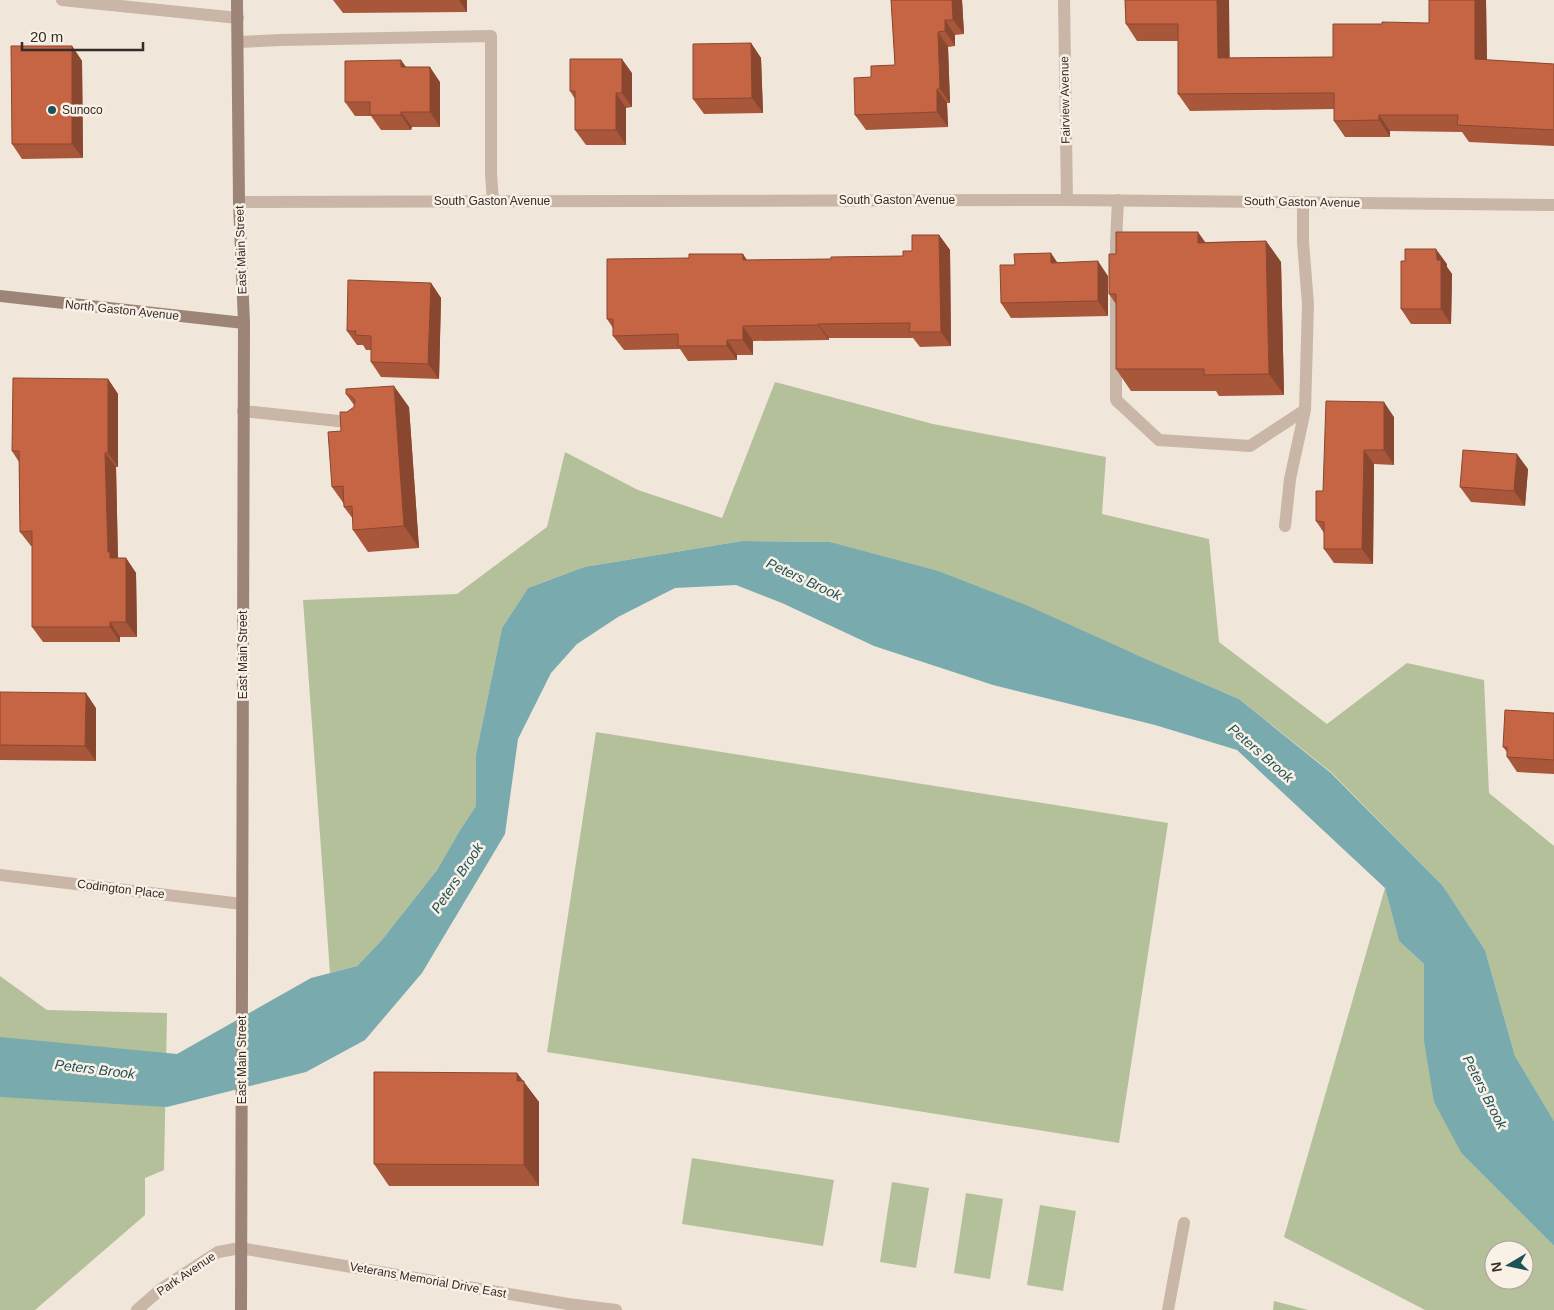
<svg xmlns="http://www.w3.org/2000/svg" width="1554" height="1310" font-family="Arial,sans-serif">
<rect width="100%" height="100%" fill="#f1e6da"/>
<path fill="#b3c09a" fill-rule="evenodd" d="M 775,382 L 933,424 L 1106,457 L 1102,514 L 1209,539 L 1219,642 L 1327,724 L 1407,663 L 1484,680 L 1489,793 L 1554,846 L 1554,1121 L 1515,1056 L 1485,950 L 1443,886 L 1331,772 L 1239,699 L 1137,655 L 830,542 L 742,541 L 584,567 L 528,588 L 502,628 L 476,754 L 476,806 L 460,830 L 437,870 L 381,941 L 357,966 L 330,973 L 303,600 L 457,594 L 547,527 L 565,452 L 638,490 L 722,518 Z
M 596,732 L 1168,823 L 1119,1143 L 547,1052 Z
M 1385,888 L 1399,941 L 1424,964 L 1424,1041 L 1462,1154 L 1554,1246 L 1554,1310 L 1425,1310 L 1284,1237 ZM 1494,1250 L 1524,1250 L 1524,1280 L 1494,1280 Z
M 0,976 L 47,1010 L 167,1013 L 164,1170 L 145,1178 L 145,1215 L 35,1310 L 0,1310 Z
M 692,1158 L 834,1180 L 823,1246 L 682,1224 Z
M 892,1182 L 929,1188 L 916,1268 L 880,1262 Z
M 966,1193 L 1003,1199 L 990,1279 L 954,1273 Z
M 1040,1205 L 1076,1211 L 1063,1291 L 1027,1285 Z
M 1274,1301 L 1308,1310 L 1273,1310 Z"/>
<path fill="#79abae" d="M 742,541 L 830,542 L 938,571 L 1026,605 L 1137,655 L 1239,699 L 1331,773 L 1443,886 L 1485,950 L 1515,1056 L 1554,1121 L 1554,1246 L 1462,1154 L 1434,1102 L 1424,1041 L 1424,964 L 1399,941 L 1385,888 L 1237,750 L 1155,725 L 993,685 L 874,646 L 782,603 L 736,585 L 675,588 L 618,617 L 577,644 L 551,673 L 518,739 L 505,834 L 422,973 L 365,1040 L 306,1072 L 167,1107 L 0,1097 L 0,1037 L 177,1054 L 311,978 L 357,966 L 381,941 L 437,870 L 460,830 L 476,806 L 476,754 L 502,628 L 528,588 L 584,567 Z"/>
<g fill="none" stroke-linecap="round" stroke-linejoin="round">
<path stroke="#c9b6a6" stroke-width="12" d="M 62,0 L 238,18
M 238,42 L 281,40 L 491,36 L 491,174 L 493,201
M 1118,200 L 1116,243 L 1116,400 L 1159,440 L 1250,446 L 1305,410 L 1308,304 L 1303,242 L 1303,202
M 243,411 L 357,423
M 1285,526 L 1290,479 L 1305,410
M 1168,1310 L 1184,1223"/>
<path stroke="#c9b6a6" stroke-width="12" d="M 1064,0 L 1067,200
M 239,202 L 1067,200 L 1554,205
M 0,875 L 242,904
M 137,1310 L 161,1289 L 218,1252 L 240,1248 L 568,1304 L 616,1310"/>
<path stroke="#9c8577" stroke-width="12" d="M 237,0 L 239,202 L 244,323 L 241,1310
M 0,296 L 244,323"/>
</g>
<path fill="#a9573a" d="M 333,0 L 467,0 L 467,12 L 343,13 Z
M 891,0 L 962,0 L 964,34 L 955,35 L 955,46 L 948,47 L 950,103 L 947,103 L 948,127 L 866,130 L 855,115 L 871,77 L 895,65 Z
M 1125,0 L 1229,0 L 1229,58 L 1333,57 L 1382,24 L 1429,23 L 1486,0 L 1487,60 L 1554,64 L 1554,146 L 1469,142 L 1462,132 L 1390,131 L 1390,137 L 1345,137 L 1334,121 L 1334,109 L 1190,111 L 1178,94 L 1178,41 L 1137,41 L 1126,24 Z
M 751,43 L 761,58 L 763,113 L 704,114 L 693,99 Z
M 72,46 L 82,61 L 83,158 L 22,159 L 12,144 Z
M 406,67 L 440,82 L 440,127 L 412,127 L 411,130 L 381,130 L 371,116 L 355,116 L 345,102 Z
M 632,73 L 632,107 L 626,108 L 626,145 L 586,145 L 575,130 L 575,99 L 570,91 Z
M 939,235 L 950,250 L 951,346 L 920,347 L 913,338 L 829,338 L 829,340 L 753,341 L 753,355 L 737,355 L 737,360 L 688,361 L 680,349 L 624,350 L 613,336 L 613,328 L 607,319 L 747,260 L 831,259 L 903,256 Z
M 1266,241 L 1281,262 L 1284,395 L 1219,396 L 1216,391 L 1131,391 L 1116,369 L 1116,304 L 1109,294 L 1116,254 L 1205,242 Z
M 1058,262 L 1108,276 L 1108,316 L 1011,318 L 1001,303 Z
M 1447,264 L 1447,267 L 1452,274 L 1451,324 L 1411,324 L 1401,309 Z
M 431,283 L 441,298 L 439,379 L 381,377 L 371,362 L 371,350 L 366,350 L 363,345 L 357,345 L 347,331 Z
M 108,379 L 118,394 L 118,467 L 116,467 L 118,558 L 126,558 L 136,573 L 137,637 L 120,637 L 120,642 L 43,642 L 32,627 L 32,546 L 31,546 L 20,532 L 19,462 L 12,451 Z
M 346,394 L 409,407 L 419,548 L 368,552 L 353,530 L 353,519 L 344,507 L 344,504 L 332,487 L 341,431 L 347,412 L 354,407 L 354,405 Z
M 1394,417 L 1394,465 L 1374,464 L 1373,564 L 1334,563 L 1324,549 L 1324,533 L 1316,521 L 1323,491 Z
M 1528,469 L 1525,506 L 1471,502 L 1460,487 Z
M 0,692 L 96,708 L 96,761 L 0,760 Z
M 1554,713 L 1554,774 L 1517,772 L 1507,757 L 1507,752 L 1503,747 Z
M 517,1073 L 539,1102 L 539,1186 L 389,1186 L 374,1164 Z"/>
<path fill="#8a4730" d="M 459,0 L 467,0 L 467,12 Z
M 952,0 L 962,0 L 964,34 L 953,20 Z
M 1217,0 L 1229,0 L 1230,75 L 1218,58 Z
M 1475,0 L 1486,0 L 1487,76 L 1475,59 Z
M 945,20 L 955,35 L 955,46 L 945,31 Z
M 938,32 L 948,47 L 950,103 L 940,89 Z
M 751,43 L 761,58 L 763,113 L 752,98 Z
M 72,46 L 82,61 L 83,158 L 72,144 Z
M 622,59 L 632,73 L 632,107 L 622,93 Z
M 401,60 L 412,75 L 401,67 Z
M 430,67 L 440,82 L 440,127 L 430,112 Z
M 937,89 L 947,103 L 948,127 L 937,112 Z
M 616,93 L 626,108 L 626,145 L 616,130 Z
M 401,112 L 412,127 L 411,130 L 401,115 Z
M 1379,115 L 1390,131 L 1390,137 L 1379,120 Z
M 1198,232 L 1213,253 L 1198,243 Z
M 939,235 L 950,250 L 951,346 L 941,332 Z
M 1266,241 L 1281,262 L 1284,395 L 1269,374 Z
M 1436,249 L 1447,264 L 1447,267 L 1452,274 L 1451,324 L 1441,309 Z
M 1051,253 L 1061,268 L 1051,263 Z
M 743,254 L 753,269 L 743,260 Z
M 1098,261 L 1108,276 L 1108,316 L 1098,301 Z
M 431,283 L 441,298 L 439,379 L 428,364 Z
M 818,324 L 829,338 L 829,340 L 818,325 Z
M 743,326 L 753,341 L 753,355 L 743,340 Z
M 727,340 L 737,355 L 737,360 L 727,346 Z
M 108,379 L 118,394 L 118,467 L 108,453 Z
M 394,386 L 409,407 L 419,548 L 404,526 Z
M 1384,402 L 1394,417 L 1394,465 L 1384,450 Z
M 1364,450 L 1374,464 L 1373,564 L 1362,549 Z
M 105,453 L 116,467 L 118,564 L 110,558 L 108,552 Z
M 1517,454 L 1528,469 L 1525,506 L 1514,491 Z
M 126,558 L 136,573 L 137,637 L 126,622 Z
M 110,622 L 120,637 L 120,642 L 110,627 Z
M 86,693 L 96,708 L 96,761 L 85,746 Z
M 517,1073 L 539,1102 L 539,1186 L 524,1165 L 517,1081 Z"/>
<path fill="#c56544" stroke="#8a4730" d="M 891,0 L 952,0 L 953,20 L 945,20 L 945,31 L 938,32 L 940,89 L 937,89 L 937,112 L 855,115 L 854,78 L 871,77 L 871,66 L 895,65 Z
M 1125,0 L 1217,0 L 1218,58 L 1333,57 L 1333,24 L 1382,24 L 1382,22 L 1429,23 L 1429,0 L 1475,0 L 1475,59 L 1554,64 L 1554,130 L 1457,125 L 1458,115 L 1379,115 L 1379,120 L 1334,121 L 1334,93 L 1178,94 L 1178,24 L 1126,24 Z
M 751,43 L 752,98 L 693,99 L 693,44 Z
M 11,46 L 72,46 L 72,144 L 12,144 Z
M 570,59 L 622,59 L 622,93 L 616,93 L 616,130 L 575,130 L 575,91 L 570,91 Z
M 401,60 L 401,67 L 430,67 L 430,112 L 401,112 L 401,115 L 370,115 L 370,102 L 345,102 L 345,61 Z
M 1116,232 L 1198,232 L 1198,243 L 1266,241 L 1269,374 L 1204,375 L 1204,369 L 1116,369 L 1116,294 L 1109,294 L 1109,254 L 1116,254 Z
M 912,235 L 939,235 L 941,332 L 909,332 L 910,323 L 818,324 L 818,325 L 743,326 L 743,340 L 727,340 L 727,346 L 678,346 L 678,334 L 613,336 L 613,319 L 607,319 L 607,259 L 689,258 L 689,254 L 743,254 L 743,260 L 831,259 L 831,257 L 903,256 L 903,251 L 912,251 Z
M 1405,249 L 1436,249 L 1437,260 L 1441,260 L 1441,309 L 1401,309 L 1401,261 L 1405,261 Z
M 1051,253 L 1051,263 L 1098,261 L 1098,301 L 1001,303 L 1000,265 L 1015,265 L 1014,254 Z
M 348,280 L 431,283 L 428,364 L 371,362 L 371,336 L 355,335 L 356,331 L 347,331 Z
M 13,378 L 108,379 L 108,453 L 105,453 L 108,552 L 110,552 L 110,558 L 126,558 L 126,622 L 110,622 L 110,627 L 32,627 L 32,531 L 20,532 L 19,451 L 12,451 Z
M 394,386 L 404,526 L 353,530 L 352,506 L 344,507 L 343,486 L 332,487 L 328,432 L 341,431 L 340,412 L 347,412 L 354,407 L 355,400 L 351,396 L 346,394 L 346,389 Z
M 1326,401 L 1384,402 L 1384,450 L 1364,450 L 1362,549 L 1324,549 L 1324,522 L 1316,521 L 1316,491 L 1323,491 Z
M 1463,450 L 1517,454 L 1514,491 L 1460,487 Z
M 0,692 L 86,693 L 85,746 L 0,745 Z
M 1505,710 L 1554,713 L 1554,760 L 1507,757 L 1507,747 L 1503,747 Z
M 374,1072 L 517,1073 L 517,1081 L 524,1081 L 524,1165 L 374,1164 Z"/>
<circle fill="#1d5256" stroke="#f9f0e6" stroke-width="2" cx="52" cy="110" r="5"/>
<g text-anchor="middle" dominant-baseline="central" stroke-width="5" stroke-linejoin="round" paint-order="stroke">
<g font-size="12" fill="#352b27" stroke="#f9f0e6">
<text transform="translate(1065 100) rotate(-91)">Fairview Avenue</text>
<text x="897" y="200">South Gaston Avenue</text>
<text x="492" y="201">South Gaston Avenue</text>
<text transform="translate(1302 202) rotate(1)">South Gaston Avenue</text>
<text transform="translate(241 250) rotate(-92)">East Main Street</text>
<text transform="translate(122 310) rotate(6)">North Gaston Avenue</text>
<text transform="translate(243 655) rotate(-90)">East Main Street</text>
<text transform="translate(121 889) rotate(7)">Codington Place</text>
<text transform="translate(242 1060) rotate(-90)">East Main Street</text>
<text transform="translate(186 1274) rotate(-34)">Park Avenue</text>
<text transform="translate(428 1280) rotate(10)">Veterans Memorial Drive East</text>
</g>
<g font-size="12" fill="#352b27" stroke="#f9f0e6" text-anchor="start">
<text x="62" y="110">Sunoco</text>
</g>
<g font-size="14" font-style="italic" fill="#1d5256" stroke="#f9f0e6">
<text transform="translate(804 579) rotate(25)">Peters Brook</text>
<text transform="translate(1261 753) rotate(41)">Peters Brook</text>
<text transform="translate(457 878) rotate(-56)">Peters Brook</text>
<text transform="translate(95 1069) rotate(7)">Peters Brook</text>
<text transform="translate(1485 1092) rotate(63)">Peters Brook</text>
</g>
</g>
<g transform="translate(1509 1265) rotate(261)"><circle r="24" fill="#f9f0e6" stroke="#aba19a"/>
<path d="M0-4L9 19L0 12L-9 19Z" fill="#1d5256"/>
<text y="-8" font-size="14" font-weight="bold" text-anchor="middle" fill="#352b27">N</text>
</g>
<path d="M22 42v8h121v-8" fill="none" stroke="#352b27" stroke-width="2.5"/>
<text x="30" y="42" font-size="15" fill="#352b27" stroke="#f9f0e6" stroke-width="4" paint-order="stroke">20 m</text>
</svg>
